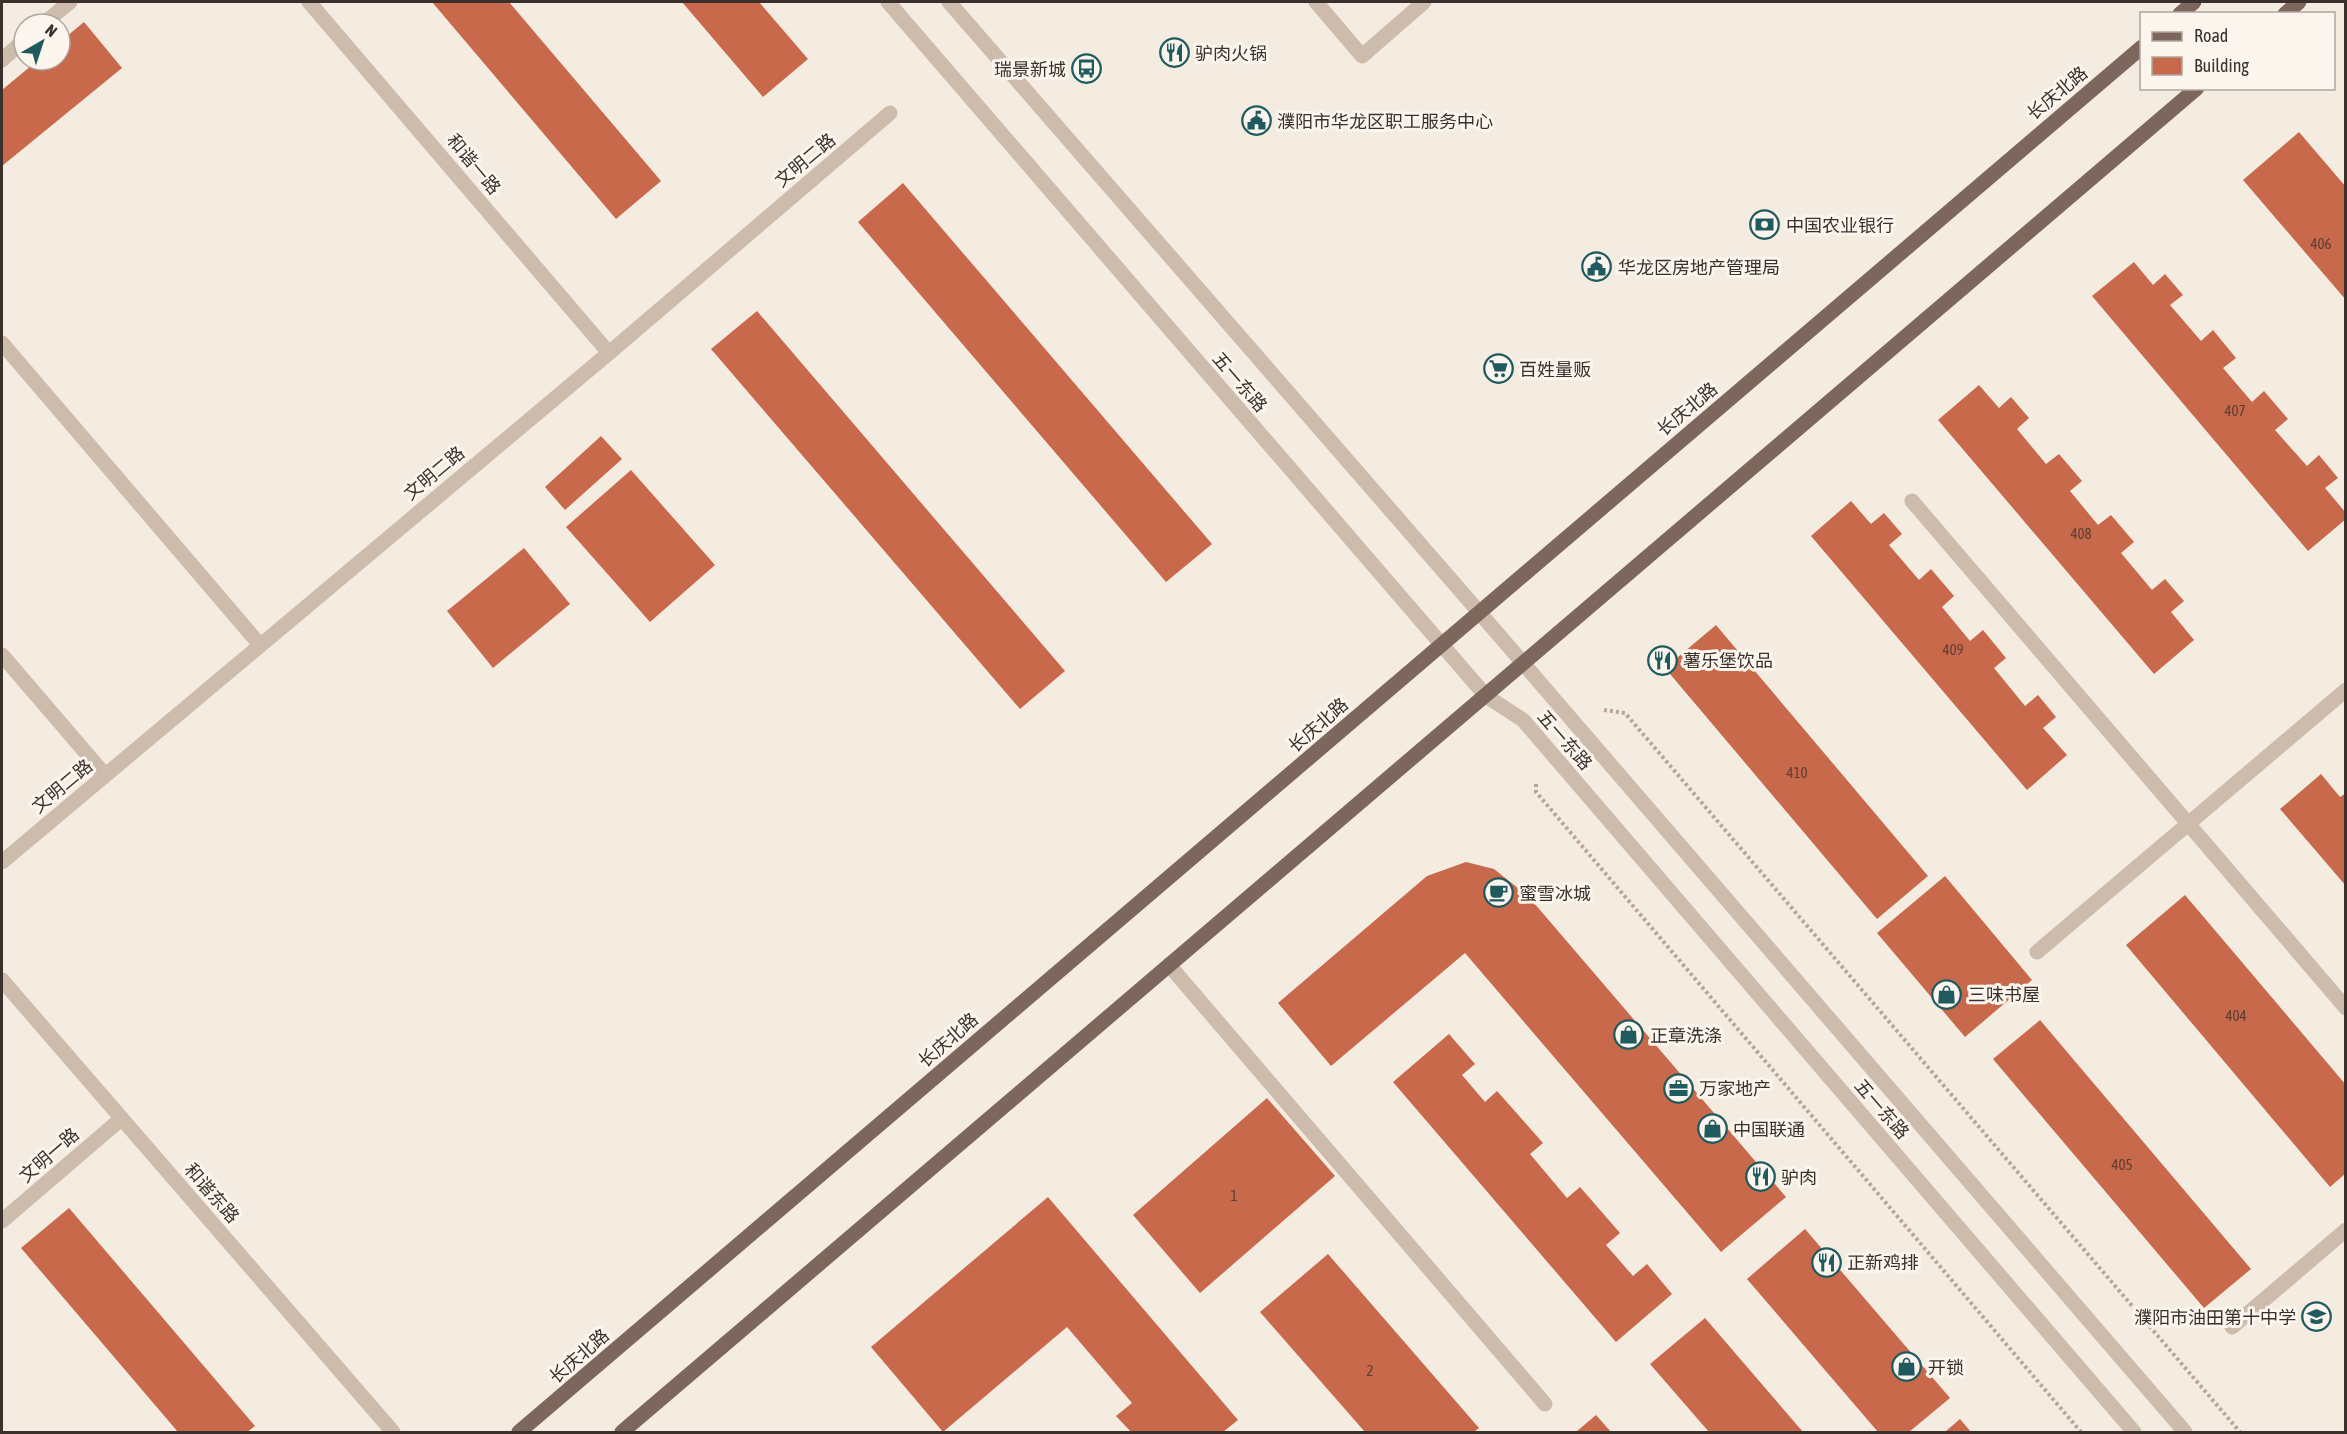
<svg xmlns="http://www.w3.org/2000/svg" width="2347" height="1434" font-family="'Asap Condensed','Noto Sans SC',sans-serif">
<rect width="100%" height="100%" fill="#f4ebe1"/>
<path fill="#c8694b" d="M 432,2 L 509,2 L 661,181 L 616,219 Z
M 682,2 L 759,2 L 808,59 L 763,97 Z
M 84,22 L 122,68 L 2,166 L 2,90 L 38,60 L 60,60 L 60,42 Z
M 2299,132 L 2346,187 L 2346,300 L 2243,180 Z
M 903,183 L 1212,544 L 1166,582 L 858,222 Z
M 2134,262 L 2153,285 L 2165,274 L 2183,295 L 2170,305 L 2201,341 L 2213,330 L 2236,358 L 2223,368 L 2252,402 L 2264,391 L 2288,419 L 2275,430 L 2307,466 L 2319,455 L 2338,478 L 2325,488 L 2346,513 L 2346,519 L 2308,551 L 2092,296 Z
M 757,311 L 1065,671 L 1020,709 L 711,349 Z
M 1979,385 L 1999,408 L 2011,397 L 2029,418 L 2017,429 L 2046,464 L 2059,454 L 2082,481 L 2070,491 L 2098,525 L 2111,515 L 2134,542 L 2121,553 L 2152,590 L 2165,579 L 2184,601 L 2171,612 L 2194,640 L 2154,674 L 1938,420 Z
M 601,436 L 622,459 L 565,510 L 545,487 Z
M 631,470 L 715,565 L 650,622 L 566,527 Z
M 1851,501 L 1871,524 L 1884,513 L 1902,534 L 1889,545 L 1919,580 L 1931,569 L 1954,596 L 1942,607 L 1970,641 L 1983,630 L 2006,658 L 1994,668 L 2025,706 L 2038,695 L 2056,717 L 2043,728 L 2067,755 L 2027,790 L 1811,536 Z
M 524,548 L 570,604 L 493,668 L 447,611 Z
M 1716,625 L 1928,876 L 1877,919 L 1665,668 Z
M 2321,774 L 2340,797 L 2346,793 L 2346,886 L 2280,809 Z
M 1466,862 L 1494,869 L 1528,896 L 1786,1197 L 1721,1252 L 1465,953 L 1331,1066 L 1278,1003 L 1427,876 Z
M 1945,876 L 2032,980 L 1965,1037 L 1877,933 Z
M 2185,895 L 2346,1085 L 2346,1173 L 2330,1187 L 2126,945 Z
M 2040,1020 L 2251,1269 L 2204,1308 L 1993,1059 Z
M 1449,1034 L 1475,1064 L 1462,1075 L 1485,1102 L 1497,1091 L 1543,1143 L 1530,1154 L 1567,1198 L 1580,1187 L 1620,1233 L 1606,1245 L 1633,1276 L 1647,1264 L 1672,1294 L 1616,1342 L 1393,1082 Z
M 1267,1098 L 1335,1176 L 1200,1293 L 1133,1215 Z
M 1048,1197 L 1238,1420 L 1223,1432 L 1131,1432 L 1116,1416 L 1132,1403 L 1067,1327 L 943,1432 L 871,1347 Z
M 69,1208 L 255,1426 L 247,1432 L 178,1432 L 21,1248 Z
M 1805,1229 L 1950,1398 L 1909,1432 L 1878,1432 L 1747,1279 Z
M 1328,1254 L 1479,1428 L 1474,1432 L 1365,1432 L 1260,1312 Z
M 1705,1318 L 1803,1432 L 1709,1432 L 1650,1364 Z
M 1596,1415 L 1611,1432 L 1576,1432 Z
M 1960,1419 L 1971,1432 L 1945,1432 Z"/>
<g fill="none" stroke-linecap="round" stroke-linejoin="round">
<path stroke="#b9a596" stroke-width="4" stroke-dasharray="3 3" stroke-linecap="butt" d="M 1604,710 L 1625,713 L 2240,1432
M 1536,784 L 1536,792 L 2081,1432"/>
<path stroke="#cdbbac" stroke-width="15" d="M 309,2 L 609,353
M 888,2 L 1486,696 L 1523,720 L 2134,1432
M 949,2 L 1479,612 L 2185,1432
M 1316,2 L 1362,56 L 1424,2
M 43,24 L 70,2
M 2,60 L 24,40
M 2,343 L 260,645
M 1912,501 L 2346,1008
M 2,655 L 105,775
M 2,862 L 609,353 L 890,113
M 2037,952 L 2346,690
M 1169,965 L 1545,1404
M 2,980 L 393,1432
M 2,1221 L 121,1119
M 2232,1327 L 2346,1230"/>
<path stroke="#7d675c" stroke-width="15" d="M 2180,14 L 2194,2
M 2285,14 L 2299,2
M 519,1432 L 2142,47
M 622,1432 L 2197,88"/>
</g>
<defs>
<symbol id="restaurant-ring" viewBox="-11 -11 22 22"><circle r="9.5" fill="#fbf5ee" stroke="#1f5a5e" stroke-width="1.5"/><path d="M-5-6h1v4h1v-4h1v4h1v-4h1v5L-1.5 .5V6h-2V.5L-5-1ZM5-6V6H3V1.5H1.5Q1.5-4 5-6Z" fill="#1f5a5e"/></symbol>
<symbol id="bus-ring" viewBox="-11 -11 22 22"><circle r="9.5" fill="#fbf5ee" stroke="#1f5a5e" stroke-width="1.5"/><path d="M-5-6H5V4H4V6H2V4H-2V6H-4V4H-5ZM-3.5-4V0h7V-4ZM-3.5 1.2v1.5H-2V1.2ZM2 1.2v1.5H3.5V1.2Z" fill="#1f5a5e"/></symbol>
<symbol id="civic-ring" viewBox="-11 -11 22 22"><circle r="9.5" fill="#fbf5ee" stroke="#1f5a5e" stroke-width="1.5"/><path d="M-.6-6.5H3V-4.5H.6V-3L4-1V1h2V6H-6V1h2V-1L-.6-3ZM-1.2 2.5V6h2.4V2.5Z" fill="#1f5a5e"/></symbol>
<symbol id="bank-ring" viewBox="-11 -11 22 22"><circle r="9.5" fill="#fbf5ee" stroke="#1f5a5e" stroke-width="1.5"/><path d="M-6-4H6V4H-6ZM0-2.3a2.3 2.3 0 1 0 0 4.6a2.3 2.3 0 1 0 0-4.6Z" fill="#1f5a5e"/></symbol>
<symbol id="supermarket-ring" viewBox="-11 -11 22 22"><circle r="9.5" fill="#fbf5ee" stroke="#1f5a5e" stroke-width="1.5"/><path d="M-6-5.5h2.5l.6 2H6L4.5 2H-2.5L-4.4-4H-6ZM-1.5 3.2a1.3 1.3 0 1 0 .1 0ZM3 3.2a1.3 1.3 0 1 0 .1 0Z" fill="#1f5a5e"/></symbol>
<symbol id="cafe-ring" viewBox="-11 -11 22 22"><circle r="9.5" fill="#fbf5ee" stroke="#1f5a5e" stroke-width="1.5"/><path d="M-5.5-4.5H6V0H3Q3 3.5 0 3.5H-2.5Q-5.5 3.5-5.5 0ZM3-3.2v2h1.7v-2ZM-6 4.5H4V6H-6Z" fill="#1f5a5e"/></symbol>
<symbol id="shop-ring" viewBox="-11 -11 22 22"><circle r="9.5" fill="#fbf5ee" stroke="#1f5a5e" stroke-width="1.5"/><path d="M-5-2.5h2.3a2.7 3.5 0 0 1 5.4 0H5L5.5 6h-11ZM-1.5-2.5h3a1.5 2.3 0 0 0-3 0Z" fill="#1f5a5e"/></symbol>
<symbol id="office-ring" viewBox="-11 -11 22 22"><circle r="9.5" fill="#fbf5ee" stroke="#1f5a5e" stroke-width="1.5"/><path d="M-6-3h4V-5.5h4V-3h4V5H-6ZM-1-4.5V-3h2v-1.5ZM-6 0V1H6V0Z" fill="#1f5a5e"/></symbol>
<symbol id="school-ring" viewBox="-11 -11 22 22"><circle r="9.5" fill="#fbf5ee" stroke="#1f5a5e" stroke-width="1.5"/><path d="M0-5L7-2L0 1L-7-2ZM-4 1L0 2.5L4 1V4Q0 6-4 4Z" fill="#1f5a5e"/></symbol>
</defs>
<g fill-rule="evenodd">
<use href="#restaurant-ring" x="1158" y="36" width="33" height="33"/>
<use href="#bus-ring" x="1070" y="52" width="33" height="33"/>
<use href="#civic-ring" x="1240" y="104" width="33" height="33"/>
<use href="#bank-ring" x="1748" y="208" width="33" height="33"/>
<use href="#civic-ring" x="1580" y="250" width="33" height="33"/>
<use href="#supermarket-ring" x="1482" y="352" width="33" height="33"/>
<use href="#restaurant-ring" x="1646" y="644" width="33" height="33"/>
<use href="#cafe-ring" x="1482" y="876" width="33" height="33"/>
<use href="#shop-ring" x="1930" y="978" width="33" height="33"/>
<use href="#shop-ring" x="1612" y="1018" width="33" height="33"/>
<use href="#office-ring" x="1662" y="1072" width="33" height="33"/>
<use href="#shop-ring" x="1696" y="1112" width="33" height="33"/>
<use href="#restaurant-ring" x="1744" y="1160" width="33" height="33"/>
<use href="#restaurant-ring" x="1810" y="1246" width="33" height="33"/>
<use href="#school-ring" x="2300" y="1300" width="33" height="33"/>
<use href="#shop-ring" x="1890" y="1350" width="33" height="33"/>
</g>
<g text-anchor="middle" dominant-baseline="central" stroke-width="6" stroke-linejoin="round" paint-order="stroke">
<g font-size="15" fill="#5e3e33">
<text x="2321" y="243">406</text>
<text x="2235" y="410">407</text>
<text x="2081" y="533">408</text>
<text x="1953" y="649">409</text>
<text x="1797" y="772">410</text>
<text x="2236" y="1015">404</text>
<text x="2122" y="1164">405</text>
<text x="1234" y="1195">1</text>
<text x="1370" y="1370">2</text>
</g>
<g font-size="18" fill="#3b302b" stroke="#fbf5ee" text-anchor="start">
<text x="1195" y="53">驴肉火锅</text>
<text x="1066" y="69" text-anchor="end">瑞景新城</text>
<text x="1277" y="121">濮阳市华龙区职工服务中心</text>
<text x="1786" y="225">中国农业银行</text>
<text x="1618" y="267">华龙区房地产管理局</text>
<text x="1519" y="369">百姓量贩</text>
<text x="1683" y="660">薯乐堡饮品</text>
<text x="1519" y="893">蜜雪冰城</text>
<text x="1968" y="994">三味书屋</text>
<text x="1650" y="1035">正章洗涤</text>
<text x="1699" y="1088">万家地产</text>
<text x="1733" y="1129">中国联通</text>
<text x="1781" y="1177">驴肉</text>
<text x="1847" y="1262">正新鸡排</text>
<text x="2296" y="1317" text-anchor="end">濮阳市油田第十中学</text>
<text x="1928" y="1367">开锁</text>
</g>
<g font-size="18" fill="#3b302b" stroke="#fbf5ee">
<text transform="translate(2057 93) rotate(-40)">长庆北路</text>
<text transform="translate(805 160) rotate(-40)">文明二路</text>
<text transform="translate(474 164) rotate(50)">和谐一路</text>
<text transform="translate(1240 382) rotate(49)">五一东路</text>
<text transform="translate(1687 409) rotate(-40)">长庆北路</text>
<text transform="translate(434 473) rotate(-40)">文明二路</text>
<text transform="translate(1318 725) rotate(-41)">长庆北路</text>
<text transform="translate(1565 740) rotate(49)">五一东路</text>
<text transform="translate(62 786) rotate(-40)">文明二路</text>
<text transform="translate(948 1040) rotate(-41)">长庆北路</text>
<text transform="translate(1882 1109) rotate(49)">五一东路</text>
<text transform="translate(49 1155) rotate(-41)">文明一路</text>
<text transform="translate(212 1193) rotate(49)">和谐东路</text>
<text transform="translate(579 1356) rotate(-41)">长庆北路</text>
</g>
</g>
<rect width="2347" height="1434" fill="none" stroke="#3b302b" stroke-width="6"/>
<rect x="2140" y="12" width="195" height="78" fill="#fbf5ee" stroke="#aea6a0" stroke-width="1.5"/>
<rect x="2152" y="32" width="30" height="9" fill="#7d675c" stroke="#aea6a0" stroke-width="1.5"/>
<text x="2194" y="42" font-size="18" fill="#3b302b">Road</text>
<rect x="2152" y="57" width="30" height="18" fill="#c8694b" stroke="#aea6a0" stroke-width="1.5"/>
<text x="2194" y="72" font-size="18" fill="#3b302b">Building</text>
<g transform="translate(42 42) rotate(39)"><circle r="28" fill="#fbf5ee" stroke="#aea6a0" stroke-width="1.5"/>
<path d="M0-4.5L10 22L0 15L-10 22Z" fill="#1f5a5e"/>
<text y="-9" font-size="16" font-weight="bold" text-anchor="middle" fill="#3b302b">N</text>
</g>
</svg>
